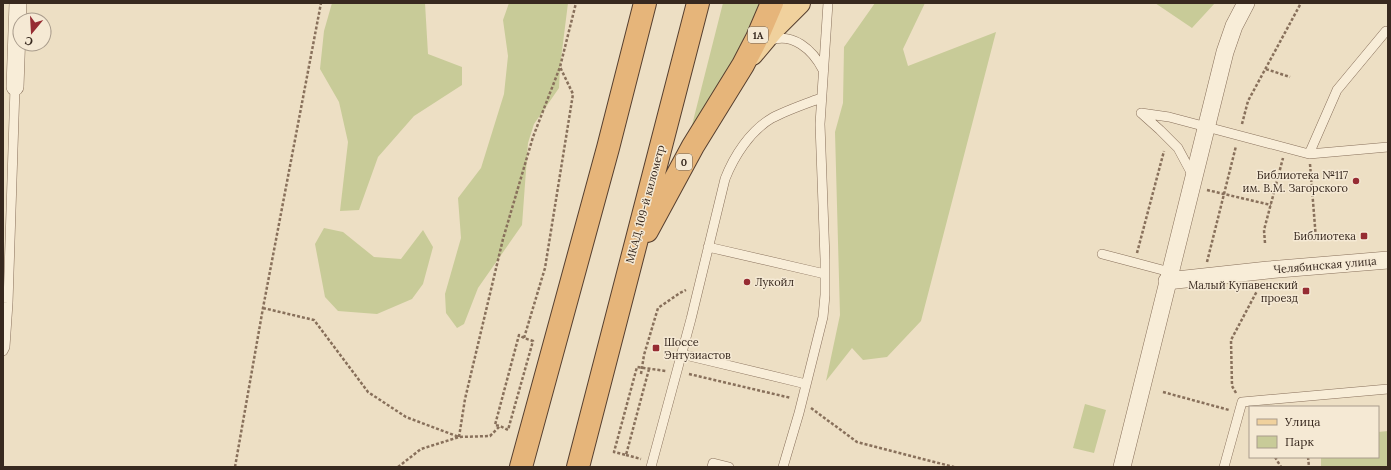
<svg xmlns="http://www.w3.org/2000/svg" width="1391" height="470" font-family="Lora,serif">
<rect width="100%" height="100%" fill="#eddfc4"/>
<path fill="#c8cb98" d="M 332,3 L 425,3 L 428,54 L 462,67 L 462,85 L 414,116 L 378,157 L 359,210 L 340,211 L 348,142 L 339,102 L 320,69 L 324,31 Z
M 509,3 L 568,3 L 560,67 L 559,88 L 534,124 L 528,143 L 522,225 L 478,288 L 464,324 L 457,328 L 446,313 L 445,294 L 461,238 L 458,198 L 481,168 L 504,94 L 508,56 L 503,20 Z
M 723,3 L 760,3 L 732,63 L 690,133 Z
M 875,3 L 925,3 L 903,49 L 908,66 L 996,32 L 921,321 L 887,357 L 863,360 L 852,348 L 826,381 L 840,315 L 835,132 L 843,103 L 844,47 Z
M 1155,3 L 1215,3 L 1192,28 Z
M 324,228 L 343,232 L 374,257 L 401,259 L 423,230 L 433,247 L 423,284 L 412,299 L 377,314 L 338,311 L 325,297 L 315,244 Z
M 1085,404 L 1106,410 L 1094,453 L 1073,448 Z
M 1388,431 L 1388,467 L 1321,467 L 1321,457 L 1378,457 L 1378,432 Z"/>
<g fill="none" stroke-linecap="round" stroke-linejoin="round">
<defs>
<path id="service" d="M 769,41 C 792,31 813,50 823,70
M 1141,113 L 1169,117 L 1309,154 L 1388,147
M 1141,113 L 1160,130 L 1178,148 L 1193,176
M 1309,154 L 1337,90 L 1386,31 L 1388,32
M 708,247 L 825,274
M 1102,254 L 1170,272
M 3,351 L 5,347 L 8,303 L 15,87
M 681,354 L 806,384
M 651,467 L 691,319 L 725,179 C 734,156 750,131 772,118 C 787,110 805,104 821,98
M 712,467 L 713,463 L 729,467
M 783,467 L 799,413 L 823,317 L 825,295 L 825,259 L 820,124 L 828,3
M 1224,467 L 1242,402 L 1388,389"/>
<path id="minor" d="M 15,87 L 18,3
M 1167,281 L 1268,270 L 1388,260
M 1122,467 L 1225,52 L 1234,26 L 1246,3"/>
<path id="primary" d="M 752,54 L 773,29 L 799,3"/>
<path id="trunk" d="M 647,231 L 693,146 L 743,65 L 757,38 L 772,3
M 521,467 L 608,148 L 645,3
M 578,467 L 698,3"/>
</defs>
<use href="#service" stroke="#88705b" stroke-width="10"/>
<use href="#minor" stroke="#88705b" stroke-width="18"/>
<use href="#primary" stroke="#563f2f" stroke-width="24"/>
<use href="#trunk" stroke="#563f2f" stroke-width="24"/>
<path stroke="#88705b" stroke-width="2.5" stroke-dasharray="3 2" stroke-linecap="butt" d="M 1266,69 L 1290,77
M 1242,124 L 1248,101 L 1301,3
M 1310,164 L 1316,239
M 1207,190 L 1271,205
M 1265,243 L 1264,230 L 1283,158
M 1137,253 L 1164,151
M 1207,262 L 1236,146
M 263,308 L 314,320 L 368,392 L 406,417 L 459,437
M 524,338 L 519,335 L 495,425 L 500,426 L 508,430 L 533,341 L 524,338 L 545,268 L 573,94 L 560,67 L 576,3
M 649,369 L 626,455 L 614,452 L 637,367 L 666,371
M 641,374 L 644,355 L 658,308 L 680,293 L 686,290
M 689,374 L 791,398
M 1163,392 L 1229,410
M 1236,393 L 1232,386 L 1231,340 L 1257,291
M 811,408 L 857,442 L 954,467
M 459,437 L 465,399 L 503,239 L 533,137 L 560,67
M 626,455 L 641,459
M 1275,457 L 1281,467
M 1308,457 L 1309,467
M 235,467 L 263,308 L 321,3
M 398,467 L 421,449 L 459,437 L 490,436 L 500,426"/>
<use href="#service" stroke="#f8edd8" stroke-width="9"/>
<use href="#minor" stroke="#f8edd8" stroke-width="17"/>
<use href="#primary" stroke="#f0d19d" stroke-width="22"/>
<use href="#trunk" stroke="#e6b57a" stroke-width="22"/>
</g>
<g fill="#962c33" stroke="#f5e9d4" stroke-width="1.5">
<circle cx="1356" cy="181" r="4"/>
<rect x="1360" y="232" width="8" height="8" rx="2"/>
<circle cx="747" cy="282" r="4"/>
<rect x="1302" y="287" width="8" height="8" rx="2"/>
<rect x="652" y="344" width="8" height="8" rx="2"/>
</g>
<g text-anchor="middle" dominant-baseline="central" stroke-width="3" stroke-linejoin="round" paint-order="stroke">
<g fill="#f5e9d4" stroke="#716355" stroke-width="1">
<rect x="748" y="27" width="20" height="16" rx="3"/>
<rect x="676" y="154" width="16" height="16" rx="3"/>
</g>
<g font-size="10" font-weight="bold" fill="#38291f">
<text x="758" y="35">1A</text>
<text x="684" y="162">0</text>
</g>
<g font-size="11" fill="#38291f" stroke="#f5e9d4" text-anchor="end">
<text x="1348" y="175">Библиотека №117<tspan x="1348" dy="13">им. В.М. Загорского</tspan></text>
<text x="1356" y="236">Библиотека</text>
<text x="755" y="282" text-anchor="start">Лукойл</text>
<text x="1298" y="285">Малый Купавенский<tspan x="1298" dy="13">проезд</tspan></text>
<text x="664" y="342" text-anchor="start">Шоссе<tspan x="664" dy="13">Энтузиастов</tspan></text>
</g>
<g font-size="11" fill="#38291f" stroke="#f5e9d4">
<text transform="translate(645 204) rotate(-75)">МКАД, 109-й километр</text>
<text transform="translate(1325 265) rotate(-5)">Челябинская улица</text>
</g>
</g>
<rect width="1391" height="470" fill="none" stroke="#38291f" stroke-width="8"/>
<rect x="1249" y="406" width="130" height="52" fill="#f5e9d4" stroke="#a99c8c"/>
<rect x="1257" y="419" width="20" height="6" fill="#f0d19d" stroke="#a99c8c"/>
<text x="1285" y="426" font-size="12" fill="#38291f">Улица</text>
<rect x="1257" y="436" width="20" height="12" fill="#c8cb98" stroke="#a99c8c"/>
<text x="1285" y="446" font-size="12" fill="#38291f">Парк</text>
<g transform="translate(32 32) rotate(198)"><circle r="19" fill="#f5e9d4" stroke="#a99c8c"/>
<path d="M0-3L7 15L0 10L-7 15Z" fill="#962c33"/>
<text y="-6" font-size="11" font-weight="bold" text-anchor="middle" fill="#38291f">С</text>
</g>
</svg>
